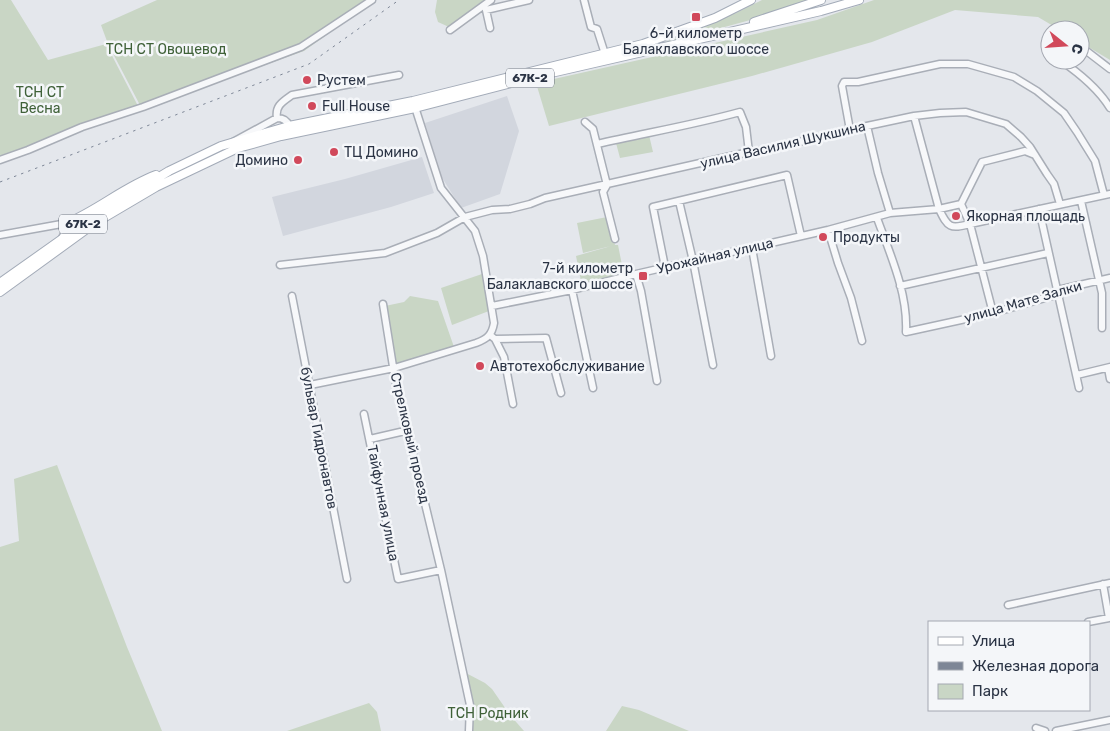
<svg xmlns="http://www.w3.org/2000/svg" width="1110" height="731" font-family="Rubik,sans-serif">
<rect width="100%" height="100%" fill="#e4e7ec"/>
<path fill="#d2d6de" d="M 507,96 L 519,131 L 500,194 L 461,208 L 441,176 L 425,123 Z
M 422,157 L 434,193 L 391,207 L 283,236 L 272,197 L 345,179 Z"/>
<path fill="#c9d6c5" d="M 0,0 L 11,0 L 48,60 L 106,44 L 138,106 L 0,159 Z
M 157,0 L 376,0 L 304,51 L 142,109 L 108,44 L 101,25 Z
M 437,0 L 487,0 L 449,27 L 438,22 L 435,12 Z
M 762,0 L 817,0 L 754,19 L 655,46 L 736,13 Z
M 874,0 L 1110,0 L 1110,60 L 1080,42 L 1080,30 L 1060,30 L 1038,17 L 955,10 L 872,42 L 752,76 L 549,126 L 536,83 L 817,20 Z
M 649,135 L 653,152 L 620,158 L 616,143 Z
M 607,217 L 615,245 L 618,245 L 624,275 L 582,286 L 576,256 L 611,246 L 583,253 L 577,223 Z
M 482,274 L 489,311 L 452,325 L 441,288 Z
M 410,296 L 438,301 L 454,347 L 395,364 L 385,306 L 404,302 Z
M 57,465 L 127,647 L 162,731 L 0,731 L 0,547 L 19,541 L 14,479 Z
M 464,672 L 485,683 L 492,689 L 510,715 L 524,731 L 470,731 Z
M 369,703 L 377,712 L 381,731 L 287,731 Z
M 622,706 L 639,710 L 689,731 L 606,731 Z"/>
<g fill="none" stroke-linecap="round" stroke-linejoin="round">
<defs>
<path id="minor" d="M 584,0 L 591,27 L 597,29 L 605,54
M 490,28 L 486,10 L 529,0
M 450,30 L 491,0
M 1080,46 L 1110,69
M 1049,52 L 1050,53
M 1060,60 C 1079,73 1098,88 1110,108
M 277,118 C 275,106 282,102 292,95 L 399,75
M 585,122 L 593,129 L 607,185 L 603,192 L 615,239
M 867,126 L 878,173 L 890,213
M 850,130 L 842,86 L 844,82 L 858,82 L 940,64 L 968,64 L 1014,77 L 1037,91 L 1064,113 L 1077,132 L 1095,161 L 1104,195
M 233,142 L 277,118 C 283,118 287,120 289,126
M 597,144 C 645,133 693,125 740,112 L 746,127 L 749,152
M 0,160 L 28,150 L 82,127 L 143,107 L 301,47 L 372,0
M 679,201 L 693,261
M 1081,201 L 1102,293 L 1102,328
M 961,204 L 982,162 L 1025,151 L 1035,155
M 1039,209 L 1079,388
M 877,218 C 890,254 908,293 906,332 L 993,313 L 1052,296 L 1058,290 L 1110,278
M 828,230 L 838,263 L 851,298 L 862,341
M 0,235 L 67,223 L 66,230 L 62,238
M 752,248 L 771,356
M 693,261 L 713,365
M 280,265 L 385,253 L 437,233 L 465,217 L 492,210 L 510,209 L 530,204 L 545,198 L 749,152 L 769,149 L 867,126 L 914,116 L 940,113 L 966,112 L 1006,124 L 1021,137 L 1030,147 L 1047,174 L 1054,184 L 1060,204
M 665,267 L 653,207 L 787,175 L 801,236
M 636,274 L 641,291 L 657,381
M 900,286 L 1048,253
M 572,290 L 593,388
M 292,296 L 347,579
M 383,304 L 395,379 L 441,570 L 470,705 L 469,731
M 492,306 L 572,290 L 636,274 L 828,230 L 890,213 L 939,209 L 961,204 L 970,224 C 950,229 948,228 939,209 L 914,116
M 993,313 L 970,224 L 1110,194
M 490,335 L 495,339 L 546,338 L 561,393
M 495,339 L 504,357 L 513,404
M 1108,368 L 1110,379
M 1077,375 L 1110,367
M 310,385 L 394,368 L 476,343 C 487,339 492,335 494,323 L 483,256 L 475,231 L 441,188 L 414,104
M 364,414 L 398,579 L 441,570
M 370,439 L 409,430
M 1008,605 L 1110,583
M 1088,622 L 1109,618 L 1103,584
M 1036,728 L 1045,731
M 1056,731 L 1110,720"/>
<path id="major" d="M 754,22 L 821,0
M 67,223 C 98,210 124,187 156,175
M 0,283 L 93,217 L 169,171 L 221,146 L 289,126 L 413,101 L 643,44 L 715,18 L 751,0
M 0,292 L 95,223 L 156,187 L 238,148 L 281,136 L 415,108 L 538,76 L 821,11 L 859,0"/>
</defs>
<use href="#minor" stroke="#a9aeb7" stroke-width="9"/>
<use href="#major" stroke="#a3abb8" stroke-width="10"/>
<use href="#minor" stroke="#f7f8fa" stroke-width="6"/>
<use href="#major" stroke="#fff" stroke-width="8"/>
<path stroke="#7d8696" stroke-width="1" stroke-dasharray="2.5 5" stroke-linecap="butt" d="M 0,182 L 309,64 L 399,0"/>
</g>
<g fill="#d1495b" stroke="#f4f6f9" stroke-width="2">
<rect x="691" y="12" width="10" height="10" rx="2.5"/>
<circle cx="307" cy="80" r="5"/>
<circle cx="312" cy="106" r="5"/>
<circle cx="334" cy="152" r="5"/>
<circle cx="298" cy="160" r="5"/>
<circle cx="956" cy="216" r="5"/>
<circle cx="823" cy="237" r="5"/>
<rect x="638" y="271" width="10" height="10" rx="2.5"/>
<circle cx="480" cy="366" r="5"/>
</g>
<g text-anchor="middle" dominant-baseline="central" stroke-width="5" stroke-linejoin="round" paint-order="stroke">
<g fill="#f4f6f9" stroke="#676e7b" stroke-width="1">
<rect x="506" y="68.5" width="48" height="19" rx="4"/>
<rect x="59" y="214.5" width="48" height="19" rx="4"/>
</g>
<g font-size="12" font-weight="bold" fill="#2b3445">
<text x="530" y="78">67К-2</text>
<text x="83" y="224">67К-2</text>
</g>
<g font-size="14" fill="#2b3445" stroke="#f4f6f9" text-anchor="start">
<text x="696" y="33" text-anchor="middle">6-й километр<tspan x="696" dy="16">Балаклавского шоccе</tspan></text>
<text x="317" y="80">Рустем</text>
<text x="322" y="106">Full House</text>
<text x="344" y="152">ТЦ Домино</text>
<text x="288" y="160" text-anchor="end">Домино</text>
<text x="966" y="216">Якорная площадь</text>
<text x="833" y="237">Продукты</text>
<text x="633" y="268" text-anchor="end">7-й километр<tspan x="633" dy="16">Балаклавского шоссе</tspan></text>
<text x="490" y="366">Автотехобслуживание</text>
</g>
<g font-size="14" fill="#3f6138" stroke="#f4f6f9">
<text x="166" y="49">ТСН СТ Овощевод</text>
<text x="40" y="92">ТСН СТ<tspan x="40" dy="16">Весна</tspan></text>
<text x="488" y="713">ТСН Родник</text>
</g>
<g font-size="14" fill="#2b3445" stroke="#f4f6f9">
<text transform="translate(783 145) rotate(-13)">улица Василия Шукшина</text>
<text transform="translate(715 256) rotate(-13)">Урожайная улица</text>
<text transform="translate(1023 302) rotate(-16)">улица Мате Залки</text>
<text transform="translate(319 438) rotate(79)">бульвар Гидронавтов</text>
<text transform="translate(410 438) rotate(77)">Стрелковый проезд</text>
<text transform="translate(383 503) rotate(79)">Тайфунная улица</text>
</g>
</g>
<rect x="928" y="621" width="162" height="90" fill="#f4f6f9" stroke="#a4a8b1"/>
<rect x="938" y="637" width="25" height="8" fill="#ffffff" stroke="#a4a8b1"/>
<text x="972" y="646" font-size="15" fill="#2b3445">Улица</text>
<rect x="938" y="662" width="25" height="8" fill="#7d8696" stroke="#a4a8b1"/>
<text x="972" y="671" font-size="15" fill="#2b3445">Железная дорога</text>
<rect x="938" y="684" width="25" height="15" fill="#c9d6c5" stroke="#a4a8b1"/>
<text x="972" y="696" font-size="15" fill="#2b3445">Парк</text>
<g transform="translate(1065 45) rotate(107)"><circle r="24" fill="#f4f6f9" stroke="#a4a8b1"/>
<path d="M0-4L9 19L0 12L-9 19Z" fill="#d1495b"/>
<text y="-8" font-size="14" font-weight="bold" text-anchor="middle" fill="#2b3445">С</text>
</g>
</svg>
